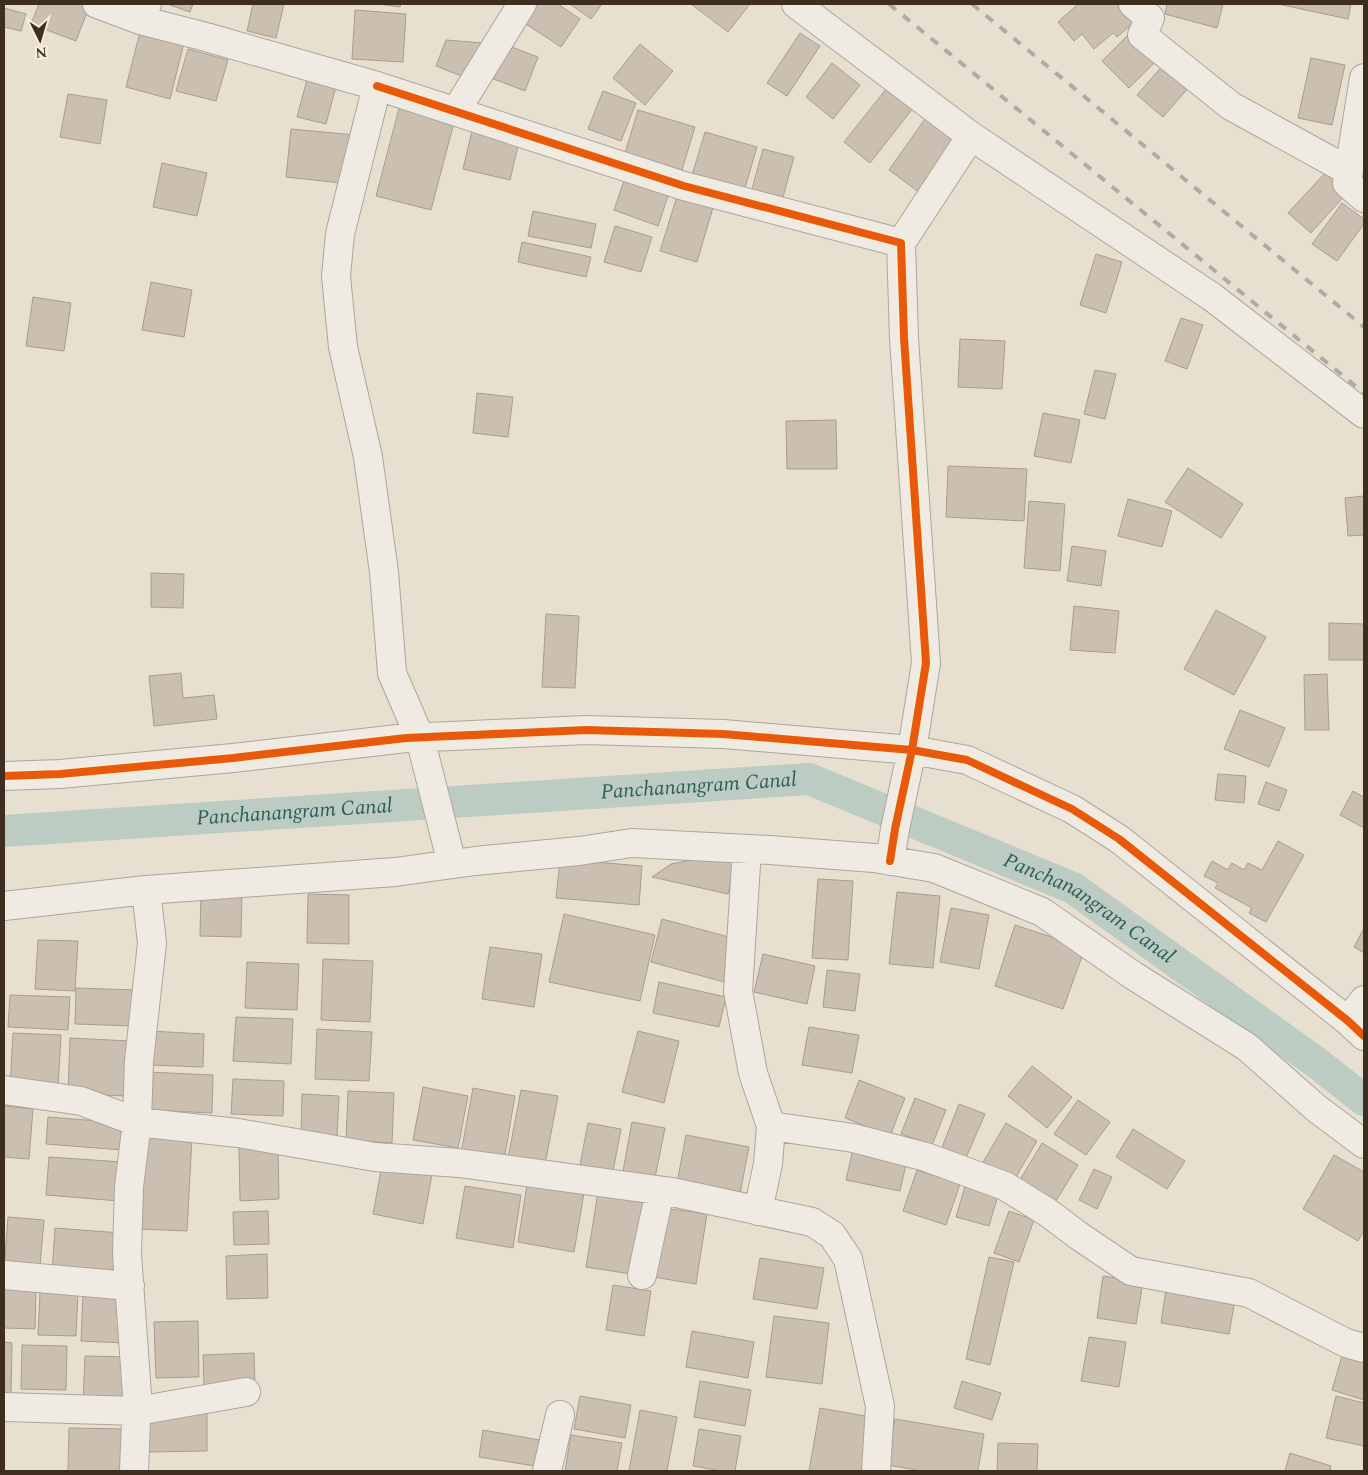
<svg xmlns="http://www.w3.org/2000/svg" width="1368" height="1475" font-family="Spectral,serif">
<rect width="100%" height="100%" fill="#e7e0d1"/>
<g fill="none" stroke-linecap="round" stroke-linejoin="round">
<path stroke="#bcccc2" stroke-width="32" id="s1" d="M 4,831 L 809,779 L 1073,888 L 1317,1063 L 1364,1100"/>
</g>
<path fill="#cbbfb2" stroke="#a89c90" d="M 39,4 L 82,4 L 89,7 L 76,41 L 31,24 Z
M 167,4 L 193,4 L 190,12 Z
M 253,4 L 284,4 L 276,38 L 247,31 Z
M 378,4 L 401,4 L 400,7 Z
M 531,4 L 558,4 L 580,19 L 561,47 L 520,20 Z
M 570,4 L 602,4 L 591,19 Z
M 691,4 L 750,4 L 728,32 Z
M 1078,4 L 1123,4 L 1137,20 L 1117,37 L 1113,33 L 1094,49 L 1082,34 L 1074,41 L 1058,22 Z
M 1167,4 L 1223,4 L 1217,28 L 1165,14 Z
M 1278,4 L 1351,4 L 1348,19 Z
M 4,8 L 26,14 L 21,31 L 4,27 Z
M 355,10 L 406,14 L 403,62 L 352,59 Z
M 141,28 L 185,39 L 170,99 L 126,87 Z
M 1132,31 L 1159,58 L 1129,88 L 1102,61 Z
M 800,33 L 820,46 L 787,96 L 767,83 Z
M 446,40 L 483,43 L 469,79 L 436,66 Z
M 504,44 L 538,57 L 525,91 L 491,78 Z
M 640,44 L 673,71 L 645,105 L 613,78 Z
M 188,49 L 228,60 L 216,101 L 176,91 Z
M 1311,58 L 1345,65 L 1332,125 L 1298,118 Z
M 832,63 L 860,85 L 833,119 L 806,97 Z
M 1164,64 L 1189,87 L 1163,117 L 1137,95 Z
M 309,72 L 338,79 L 326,124 L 297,117 Z
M 887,88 L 913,108 L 870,163 L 844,142 Z
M 603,91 L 636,103 L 621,141 L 588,129 Z
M 68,94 L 107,100 L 100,144 L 60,137 Z
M 401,101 L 456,115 L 431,210 L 376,196 Z
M 638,110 L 695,127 L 682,170 L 625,153 Z
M 925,119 L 960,144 L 923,195 L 889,170 Z
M 291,129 L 355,135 L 350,184 L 286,177 Z
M 472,131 L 519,142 L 510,180 L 463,169 Z
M 705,132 L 757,147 L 744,191 L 692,175 Z
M 763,149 L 794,157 L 783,197 L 752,189 Z
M 162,163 L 207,173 L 197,216 L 153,207 Z
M 627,172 L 671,187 L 658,226 L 614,210 Z
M 1326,172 L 1348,192 L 1311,233 L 1288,213 Z
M 678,193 L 714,204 L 697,262 L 660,251 Z
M 1342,203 L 1364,219 L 1364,224 L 1337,261 L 1312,244 Z
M 533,211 L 596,224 L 591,248 L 528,236 Z
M 615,226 L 652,237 L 641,272 L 604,262 Z
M 522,242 L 591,257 L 586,277 L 518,262 Z
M 1096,254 L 1122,262 L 1106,313 L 1080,305 Z
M 151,282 L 192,290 L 184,337 L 142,330 Z
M 33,297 L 71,303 L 64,351 L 26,346 Z
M 1181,318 L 1203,325 L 1187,369 L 1165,361 Z
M 960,339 L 1005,341 L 1002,389 L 958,387 Z
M 1095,370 L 1116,374 L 1105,419 L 1084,414 Z
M 477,393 L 513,397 L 508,437 L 473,433 Z
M 1043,413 L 1080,420 L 1071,463 L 1034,456 Z
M 836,420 L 837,469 L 787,469 L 786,421 Z
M 948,466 L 1027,469 L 1024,521 L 946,517 Z
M 1188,468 L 1243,504 L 1221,538 L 1165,502 Z
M 1364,496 L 1364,535 L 1348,536 L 1345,498 Z
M 1128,499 L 1172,511 L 1162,547 L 1118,536 Z
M 1029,501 L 1065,504 L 1060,571 L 1024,568 Z
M 1072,546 L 1106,551 L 1101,586 L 1067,581 Z
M 151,573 L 184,574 L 183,608 L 151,607 Z
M 1074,606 L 1119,611 L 1115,653 L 1070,650 Z
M 1216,610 L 1266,637 L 1234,695 L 1184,669 Z
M 546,614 L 579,616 L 575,688 L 542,687 Z
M 1329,623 L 1364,624 L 1364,660 L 1329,660 Z
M 181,673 L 183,698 L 214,695 L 217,719 L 154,726 L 149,676 Z
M 1327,674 L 1329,730 L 1305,730 L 1304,675 Z
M 1240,710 L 1285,728 L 1269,767 L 1224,749 Z
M 1218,774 L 1246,776 L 1244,803 L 1215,800 Z
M 1266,782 L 1287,790 L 1279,811 L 1258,804 Z
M 1353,791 L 1364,797 L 1364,828 L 1340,815 Z
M 1278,841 L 1304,855 L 1266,922 L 1249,913 L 1252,908 L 1215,888 L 1218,883 L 1204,876 L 1212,861 L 1228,870 L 1232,863 L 1244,870 L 1248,863 L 1262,870 Z
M 738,851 L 728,894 L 652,877 L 671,864 Z
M 560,859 L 642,866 L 639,905 L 556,898 Z
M 818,879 L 853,881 L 848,960 L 812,958 Z
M 201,890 L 242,890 L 241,937 L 200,936 Z
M 897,892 L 940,896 L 933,968 L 889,964 Z
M 308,894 L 349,895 L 349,944 L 307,943 Z
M 951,908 L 989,915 L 979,969 L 940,962 Z
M 564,914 L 655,935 L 640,1001 L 549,982 Z
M 662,919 L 736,939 L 724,982 L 651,962 Z
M 1015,925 L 1085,948 L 1063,1009 L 995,986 Z
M 1364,928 L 1364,953 L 1354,947 Z
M 38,940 L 78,941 L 75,991 L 35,989 Z
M 490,947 L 542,954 L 534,1007 L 482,999 Z
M 763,954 L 815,966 L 807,1004 L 754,992 Z
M 323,959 L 373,961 L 370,1022 L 321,1020 Z
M 247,962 L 299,964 L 297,1010 L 245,1008 Z
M 827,970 L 860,974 L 855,1011 L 823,1007 Z
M 659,982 L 726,997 L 719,1027 L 653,1013 Z
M 76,988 L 136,990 L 135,1026 L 75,1024 Z
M 10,995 L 70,997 L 68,1030 L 8,1027 Z
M 236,1017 L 293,1019 L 291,1064 L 233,1061 Z
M 809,1027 L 859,1035 L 852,1073 L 802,1065 Z
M 317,1029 L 372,1032 L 369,1081 L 315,1079 Z
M 150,1031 L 204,1034 L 203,1067 L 149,1065 Z
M 638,1031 L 679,1041 L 664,1103 L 622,1092 Z
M 13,1033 L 61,1035 L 58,1089 L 10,1087 Z
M 70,1038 L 130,1041 L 128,1096 L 68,1094 Z
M 1032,1066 L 1072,1097 L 1047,1128 L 1008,1096 Z
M 148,1072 L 213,1075 L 212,1113 L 146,1110 Z
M 233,1079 L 284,1081 L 283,1116 L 231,1114 Z
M 859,1080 L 905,1098 L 890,1136 L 845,1118 Z
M 423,1087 L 468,1096 L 458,1148 L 413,1140 Z
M 473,1088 L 515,1096 L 504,1161 L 461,1153 Z
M 521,1090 L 558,1096 L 545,1165 L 508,1158 Z
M 348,1091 L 394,1093 L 392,1143 L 346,1140 Z
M 302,1094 L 339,1096 L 337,1137 L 301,1135 Z
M 915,1098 L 946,1110 L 932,1145 L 901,1134 Z
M 1078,1100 L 1110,1122 L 1086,1155 L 1054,1134 Z
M 959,1104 L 985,1114 L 965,1160 L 941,1150 Z
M 4,1106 L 33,1109 L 29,1159 L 4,1157 Z
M 48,1117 L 125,1123 L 122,1150 L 46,1144 Z
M 632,1122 L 665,1128 L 655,1178 L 623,1171 Z
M 588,1123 L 621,1129 L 613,1171 L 580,1165 Z
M 1006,1123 L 1037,1141 L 1013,1182 L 982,1164 Z
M 1133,1129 L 1185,1161 L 1167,1189 L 1116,1157 Z
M 144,1135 L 192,1137 L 187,1231 L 140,1229 Z
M 686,1135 L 749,1147 L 740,1194 L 677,1183 Z
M 1042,1143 L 1078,1165 L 1054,1204 L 1018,1183 Z
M 278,1146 L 279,1199 L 240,1201 L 239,1148 Z
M 853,1149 L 907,1160 L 900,1191 L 846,1180 Z
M 1334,1155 L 1364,1172 L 1364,1231 L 1358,1241 L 1303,1209 Z
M 49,1157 L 122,1162 L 119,1201 L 46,1195 Z
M 382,1165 L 432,1174 L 423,1224 L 373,1214 Z
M 1094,1169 L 1112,1177 L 1097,1209 L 1079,1200 Z
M 917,1170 L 960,1184 L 946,1225 L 903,1211 Z
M 966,1183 L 999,1192 L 989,1226 L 956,1217 Z
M 527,1184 L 584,1193 L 574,1252 L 518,1242 Z
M 465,1186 L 521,1195 L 513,1248 L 456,1238 Z
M 598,1192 L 643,1200 L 631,1274 L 586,1267 Z
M 664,1208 L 707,1214 L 696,1284 L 653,1277 Z
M 268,1211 L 269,1244 L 234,1245 L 233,1212 Z
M 1009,1211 L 1034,1220 L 1019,1262 L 994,1253 Z
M 8,1217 L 44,1220 L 39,1277 L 4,1270 Z
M 55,1228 L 121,1233 L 117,1278 L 52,1273 Z
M 267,1254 L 268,1298 L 227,1299 L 226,1256 Z
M 989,1257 L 1014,1262 L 990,1365 L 966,1359 Z
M 760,1258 L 824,1268 L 817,1309 L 753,1299 Z
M 1103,1276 L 1143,1282 L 1136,1324 L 1097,1318 Z
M 613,1285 L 651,1291 L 644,1336 L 606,1330 Z
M 4,1287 L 36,1288 L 35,1329 L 4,1328 Z
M 1166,1289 L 1235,1300 L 1229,1334 L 1161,1323 Z
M 40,1292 L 78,1293 L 76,1336 L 38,1335 Z
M 83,1292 L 127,1294 L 125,1343 L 81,1341 Z
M 774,1316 L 829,1323 L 822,1384 L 766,1377 Z
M 198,1321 L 199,1377 L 156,1378 L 154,1322 Z
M 692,1331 L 754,1342 L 748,1378 L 686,1367 Z
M 1089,1337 L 1126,1342 L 1119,1387 L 1081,1381 Z
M 4,1342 L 12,1343 L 11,1394 L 4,1394 Z
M 22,1345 L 67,1346 L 66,1390 L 21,1389 Z
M 1344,1349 L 1364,1355 L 1364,1400 L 1332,1390 Z
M 254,1353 L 255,1386 L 204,1387 L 203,1355 Z
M 85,1356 L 129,1357 L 127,1402 L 83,1401 Z
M 700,1381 L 751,1390 L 745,1426 L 694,1417 Z
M 962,1381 L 1001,1393 L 992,1420 L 954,1408 Z
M 580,1396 L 631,1405 L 625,1438 L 574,1429 Z
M 1336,1396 L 1364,1403 L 1364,1446 L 1326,1438 Z
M 820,1408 L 877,1418 L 867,1471 L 809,1471 Z
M 207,1409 L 207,1451 L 148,1452 L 147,1411 Z
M 640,1410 L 677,1417 L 667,1471 L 629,1471 Z
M 895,1419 L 984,1434 L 978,1471 L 922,1471 L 887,1465 Z
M 69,1428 L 128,1429 L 127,1471 L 68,1471 Z
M 699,1429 L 741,1436 L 735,1471 L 721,1471 L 693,1466 Z
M 483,1430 L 551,1442 L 547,1468 L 479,1457 Z
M 571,1435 L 622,1443 L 617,1471 L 565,1471 Z
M 998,1443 L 1038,1444 L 1037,1471 L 997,1471 Z
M 1290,1453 L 1331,1466 L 1330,1471 L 1285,1471 Z"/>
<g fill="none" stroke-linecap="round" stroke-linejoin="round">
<defs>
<path id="minor" d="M 97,4 L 140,20
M 147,4 L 140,20 L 206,37 L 377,86 L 340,234 L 336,276 L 343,347 L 368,457 L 384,572 L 392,673 L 420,738 L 452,864
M 796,4 L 971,136 L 1212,297 L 1364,414
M 1133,4 L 1150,18 L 1142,35 L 1231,106 L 1349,171
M 1364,78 L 1347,183 L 1364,198
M 377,86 L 684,186 L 901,243 L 904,338 L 926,663 L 912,750 L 895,829 L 890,861
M 456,111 L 522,4
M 901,243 L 971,136
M 4,776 L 60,774 L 233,758 L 406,738 L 586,730 L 723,734 L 912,750 L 967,760 L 1072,809 L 1119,839 L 1348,1021 L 1364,1036
M 747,849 L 738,991 L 753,1073 L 771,1126
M 4,906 L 146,890 L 395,872 L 475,861 L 579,851 L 632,843 L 770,850 L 874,858 L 934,868 L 1042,912 L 1134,976 L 1247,1047 L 1316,1108 L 1364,1144
M 1348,1021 L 1364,1000
M 4,1090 L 81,1101 L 137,1122 L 238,1133 L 375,1157 L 459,1163 L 672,1192 L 812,1222 L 832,1235 L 848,1259 L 880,1406 L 876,1471
M 758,1211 L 768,1164 L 771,1126 L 853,1138 L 926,1157 L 1005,1186 L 1047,1212 L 1079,1236 L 1131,1271 L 1249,1293 L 1346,1343 L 1364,1348
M 4,1275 L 130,1286
M 642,1275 L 660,1191
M 4,1407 L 137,1411 L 246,1392
M 134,1471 L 137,1395 L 127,1254 L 129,1187 L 137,1122 L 139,1061 L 152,943 L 146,890
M 547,1471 L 560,1415"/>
</defs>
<use href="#minor" stroke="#ada599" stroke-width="30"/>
<use href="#minor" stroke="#efebe3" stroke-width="28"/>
<path stroke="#afaaa2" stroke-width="4" stroke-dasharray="9 9" stroke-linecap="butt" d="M 889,4 L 1364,393
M 972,4 L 1364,327"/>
<defs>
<path id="cycleway" d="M 377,86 L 684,186 L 901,243 L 904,338 L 926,663 L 912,750 L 895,829 L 890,861
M 4,776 L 60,774 L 233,758 L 406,738 L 586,730 L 723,734 L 912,750 L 967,760 L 1072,809 L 1119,839 L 1348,1021 L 1364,1036"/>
</defs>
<use href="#cycleway" stroke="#f7eed8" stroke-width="11"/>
<use href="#cycleway" stroke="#e8590c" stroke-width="8"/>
</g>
<g text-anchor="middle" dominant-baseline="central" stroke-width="4" stroke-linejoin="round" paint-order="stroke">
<g font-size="21" font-style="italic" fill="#2f5d5a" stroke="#f7eed8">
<text stroke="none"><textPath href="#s1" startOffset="696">Panchanangram Canal</textPath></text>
<text stroke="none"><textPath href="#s1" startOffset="291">Panchanangram Canal</textPath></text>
<text stroke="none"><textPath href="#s1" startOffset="1116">Panchanangram Canal</textPath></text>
</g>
</g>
<rect width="1368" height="1475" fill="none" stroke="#3d2e20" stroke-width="10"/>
<g transform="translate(40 40) rotate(175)" stroke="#f7eed8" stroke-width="4" paint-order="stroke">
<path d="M0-4L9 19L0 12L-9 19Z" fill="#3d2e20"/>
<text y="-8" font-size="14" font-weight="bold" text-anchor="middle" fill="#3d2e20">N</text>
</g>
</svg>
